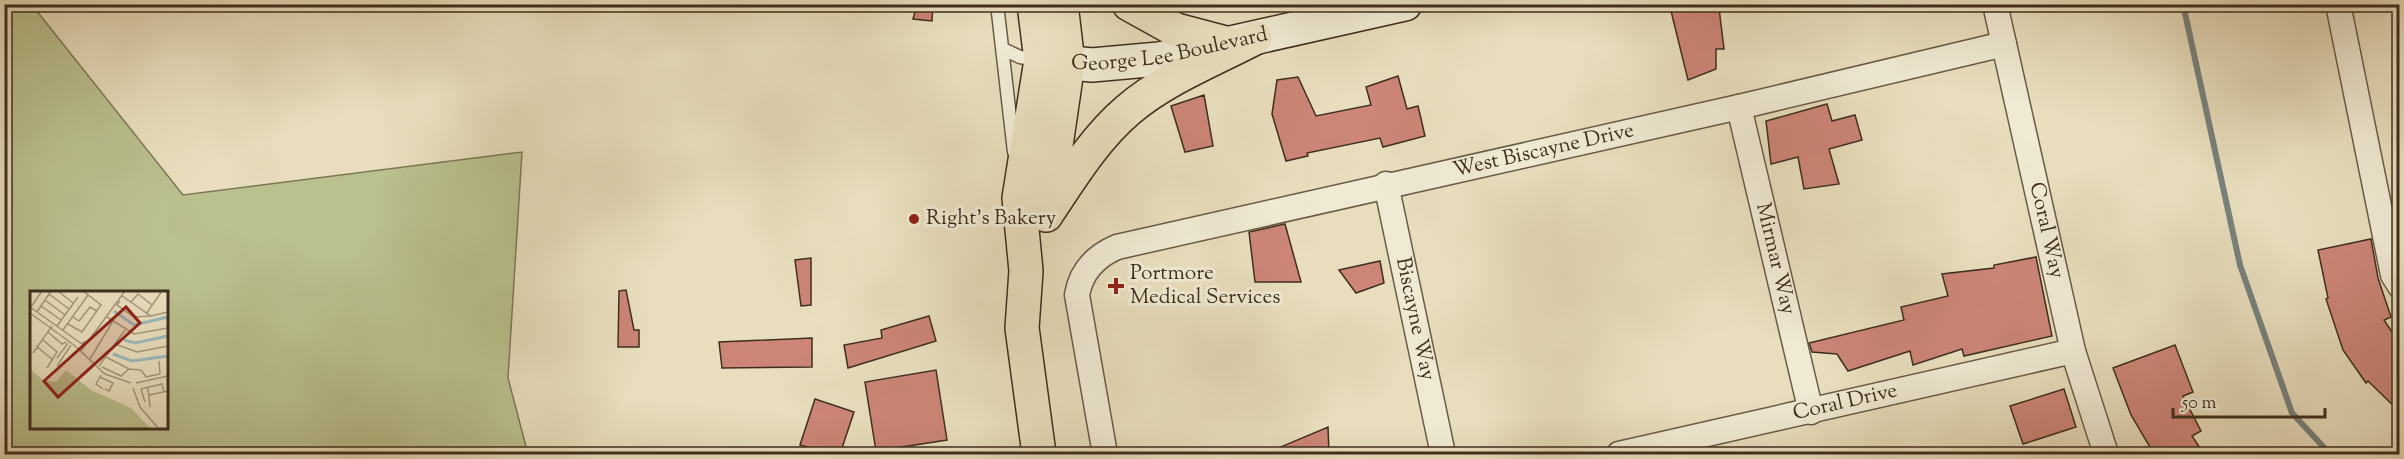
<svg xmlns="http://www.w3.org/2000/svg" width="2404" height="459" font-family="'Sorts Mill Goudy',serif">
<rect width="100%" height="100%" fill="#e8debd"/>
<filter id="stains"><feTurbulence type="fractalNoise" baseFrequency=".00333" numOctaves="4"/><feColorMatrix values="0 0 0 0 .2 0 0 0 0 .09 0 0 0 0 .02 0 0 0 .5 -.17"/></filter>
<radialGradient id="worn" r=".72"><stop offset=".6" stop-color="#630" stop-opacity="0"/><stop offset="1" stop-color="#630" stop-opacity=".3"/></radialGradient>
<path fill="#bac08e" stroke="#7c7856" stroke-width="1.5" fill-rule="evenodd" d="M 4,5 L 32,5 L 183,195 L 522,152 L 508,378 L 528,454 L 5,454 ZM 32,292 L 166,292 L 166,428 L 32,428 Z"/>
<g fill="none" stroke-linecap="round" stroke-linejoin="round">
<path stroke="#77827d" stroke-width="6" d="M 2183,4 L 2240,265 L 2292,413 L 2330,454"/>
</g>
<path fill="#cc8577" stroke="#3f2f1e" stroke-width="1.5" d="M 917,4 L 933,4 L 932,21 L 913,19 Z
M 1690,5 L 1696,11 L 1719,8 L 1724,49 L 1716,49 L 1716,69 L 1688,80 L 1671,11 Z
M 1398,76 L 1407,109 L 1418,106 L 1425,136 L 1383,147 L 1380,138 L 1307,153 L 1308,156 L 1286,161 L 1272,114 L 1277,80 L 1298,77 L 1316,116 L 1371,105 L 1366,87 Z
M 1204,95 L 1213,146 L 1185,152 L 1171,106 Z
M 1827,104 L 1832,121 L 1855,115 L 1862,140 L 1829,149 L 1839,184 L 1804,189 L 1798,157 L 1771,164 L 1766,121 Z
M 1285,224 L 1301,282 L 1255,282 L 1249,232 Z
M 2371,239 L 2378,278 L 2391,317 L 2384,320 L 2400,344 L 2400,412 L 2368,381 L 2366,383 L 2343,350 L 2326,299 L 2328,298 L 2318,250 Z
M 2036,257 L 2052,336 L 1964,356 L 1962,349 L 1913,365 L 1910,351 L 1848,371 L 1837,354 L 1812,352 L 1809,343 L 1904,320 L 1901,307 L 1948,296 L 1942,274 L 1994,268 L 1994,265 Z
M 811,258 L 811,305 L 801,306 L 795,260 Z
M 1380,261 L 1384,283 L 1356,293 L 1339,270 Z
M 626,290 L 634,330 L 639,330 L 639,347 L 618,347 L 619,291 Z
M 929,316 L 936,341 L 848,368 L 844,345 L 882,338 L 881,330 Z
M 812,338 L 812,367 L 722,368 L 719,342 Z
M 2175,345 L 2193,392 L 2183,396 L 2201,431 L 2192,436 L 2204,454 L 2154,454 L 2131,415 L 2113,368 Z
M 936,370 L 947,440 L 876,451 L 865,382 Z
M 2064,389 L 2076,427 L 2023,444 L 2010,406 Z
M 815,399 L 854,412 L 840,454 L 831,454 L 800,445 Z
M 1328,427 L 1329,454 L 1264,454 Z"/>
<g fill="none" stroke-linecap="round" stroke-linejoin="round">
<defs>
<path id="lane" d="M 997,4 L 1014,152
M 1003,49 L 1020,57 L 1038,60"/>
<g id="street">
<path id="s1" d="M 1995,4 L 2073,351 L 2106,454"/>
<path d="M 2338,4 L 2393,275 L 2400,286"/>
<path id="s2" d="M 1739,107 L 1811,412"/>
<path id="s3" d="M 1386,184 L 1443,454"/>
<path id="s4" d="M 1105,454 L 1077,295 C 1081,271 1096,256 1117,247 L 1739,107 L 2004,44"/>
<path id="s5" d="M 1619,454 L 2073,351"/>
</g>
<g id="secondary">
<path id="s6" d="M 1041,60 L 1092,65 L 1159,59 L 1405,4"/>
</g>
<path id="primary" d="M 1034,4 L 1041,60 L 1019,198 L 1026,271 L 1022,328 L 1039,454
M 1129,4 L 1176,30 L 1229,44
M 1047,207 L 1068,63 L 1061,4
M 1046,215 C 1070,179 1094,139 1128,110 C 1164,79 1213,60 1255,38"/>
</defs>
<use href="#lane" stroke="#695b46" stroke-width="15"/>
<use href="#street" stroke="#695b46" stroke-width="27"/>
<use href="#secondary" stroke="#3f2f1e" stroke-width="36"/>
<use href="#primary" stroke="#3f2f1e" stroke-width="36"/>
<use href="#lane" stroke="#f0ead4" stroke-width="12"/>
<use href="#street" stroke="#f0ead4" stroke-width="24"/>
<use href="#secondary" stroke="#f0ead4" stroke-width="33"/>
<use href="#primary" stroke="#e8debd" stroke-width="33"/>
</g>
<g fill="#8f2418" stroke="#f0ead4" stroke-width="2">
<circle cx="914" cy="219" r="6"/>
<path d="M1113 277h6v6h6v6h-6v6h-6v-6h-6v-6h6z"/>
</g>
<g text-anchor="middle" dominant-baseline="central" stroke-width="6" stroke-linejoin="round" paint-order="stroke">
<g font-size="21" fill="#3f2f1e" stroke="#f0ead4">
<text stroke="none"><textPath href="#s6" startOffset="130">George Lee Boulevard</textPath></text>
<text stroke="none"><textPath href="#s4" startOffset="664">West Biscayne Drive</textPath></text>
<text stroke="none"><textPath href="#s1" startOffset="232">Coral Way</textPath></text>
<text stroke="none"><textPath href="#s2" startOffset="156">Mirmar Way</textPath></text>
<text stroke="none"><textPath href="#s3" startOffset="138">Biscayne Way</textPath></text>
<text stroke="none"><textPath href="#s5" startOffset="232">Coral Drive</textPath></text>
</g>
<g font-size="21" fill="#3f2f1e" stroke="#f0ead4" text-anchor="start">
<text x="926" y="219">Right's Bakery</text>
<text x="1130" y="274">Portmore<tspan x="1130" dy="24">Medical Services</tspan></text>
</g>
</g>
<g transform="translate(30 291)">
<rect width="138" height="138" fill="#e8debd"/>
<path d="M 0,78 L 13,89 L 26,91 L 36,79 L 61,99 L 101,117 L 121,138 L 0,138 Z" fill="#bac08e"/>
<path fill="none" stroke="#9cb9bc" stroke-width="3" d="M 84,20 L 104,34 L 138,26M 94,49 L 105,52 L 138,45M 83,63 L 102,70 L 138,65"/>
<path fill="none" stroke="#a4987d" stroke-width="1.5" d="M 28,0 L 43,12M 19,3 L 39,18M 92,5 L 121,25 L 138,21M 15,9 L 35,24M 90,10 L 87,14 L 104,26 L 121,25M 101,11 L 108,3 L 122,14M 11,15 L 31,29M 0,16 L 52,53 L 55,50M 1,16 L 12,0M 7,21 L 21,0M 0,22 L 44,54 L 75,83 L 101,92M 116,23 L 132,0M 43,26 L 49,30 L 60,16 L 67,20M 77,26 L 104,43 L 138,37M 38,33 L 52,41 L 71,14 L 53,0M 27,35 L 48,6M 33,39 L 58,4M 18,41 L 32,53 L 36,51M 12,48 L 27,61 L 17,77M 85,53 L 107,61 L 138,55M 6,55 L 23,69M 51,60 L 95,0M 3,62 L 22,35M 76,66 L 99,78 L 111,79M 27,67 L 38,52M 60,68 L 83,30M 27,75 L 41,54M 69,75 L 95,39M 72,76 L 91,85 L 99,78M 111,79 L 116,86 L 130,83 L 129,70M 71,84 L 66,93 L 73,98M 70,86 L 83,92 L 79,100 L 75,98M 106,92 L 138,85M 103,97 L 110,116 L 129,138M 118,97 L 120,116M 119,104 L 138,100M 115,111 L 111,98 L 132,93 L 134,101"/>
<path fill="#8f2418" fill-opacity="0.15" stroke="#8f2418" stroke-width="3" d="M 96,16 L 110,32 L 28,106 L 14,90 Z"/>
<rect width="138" height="138" fill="none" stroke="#3f2f1e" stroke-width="3"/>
</g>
<rect width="2404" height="459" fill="none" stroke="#e8debd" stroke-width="24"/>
<rect x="6" y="6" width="2392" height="447" fill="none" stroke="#3f2f1e" stroke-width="3"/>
<rect x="12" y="12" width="2380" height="435" fill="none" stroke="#3f2f1e" stroke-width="1.5"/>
<path d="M2173 408v9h152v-9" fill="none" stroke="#3f2f1e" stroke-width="3"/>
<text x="2182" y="408" font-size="18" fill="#3f2f1e" stroke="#f0ead4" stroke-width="4.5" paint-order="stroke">50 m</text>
<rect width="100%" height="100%" filter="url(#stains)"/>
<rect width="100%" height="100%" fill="url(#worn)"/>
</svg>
